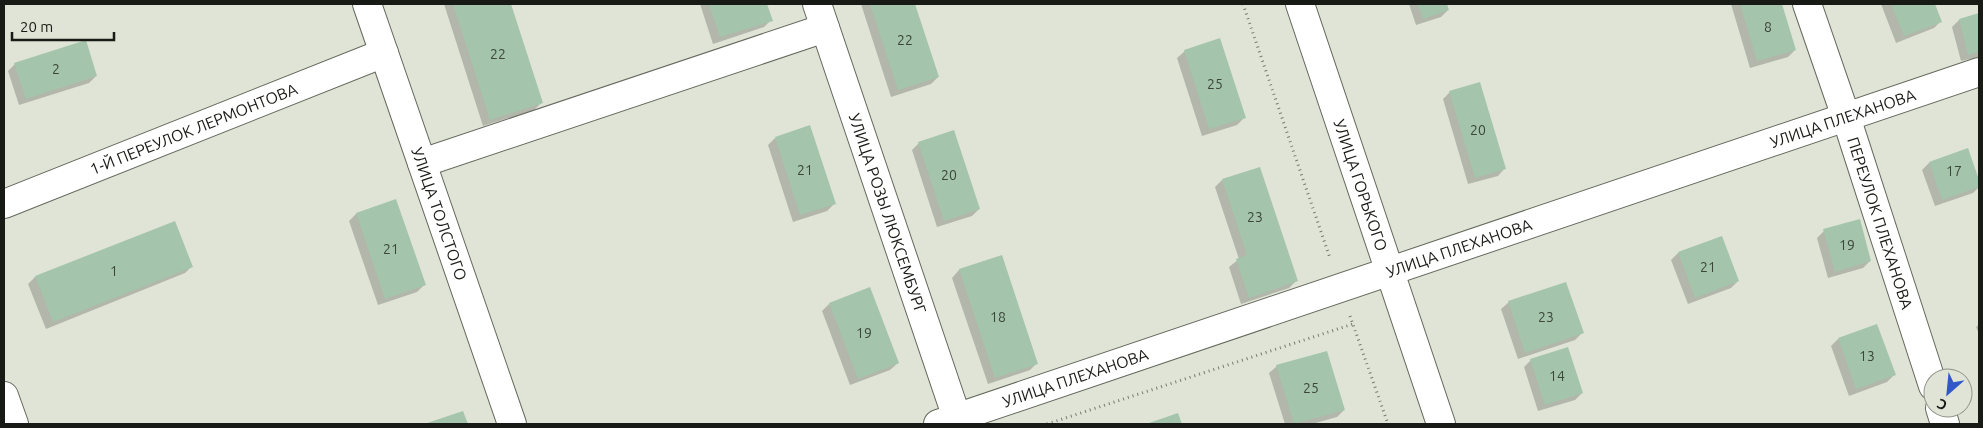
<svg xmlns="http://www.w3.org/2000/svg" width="1983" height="428" font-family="Ubuntu,sans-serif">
<rect width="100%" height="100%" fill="#dfe4d6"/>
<path fill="#0003" d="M 444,4 L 509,4 L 541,103 L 534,110 L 483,126 Z
M 700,4 L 766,4 L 771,20 L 764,27 L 713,44 Z
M 861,4 L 914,4 L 938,77 L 931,84 L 891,97 Z
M 1409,4 L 1446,4 L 1448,10 L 1441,17 L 1416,25 Z
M 1731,4 L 1781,4 L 1795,50 L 1788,57 L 1750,68 Z
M 1881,4 L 1934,4 L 1941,21 L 1934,28 L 1896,43 Z
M 1979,14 L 1979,57 L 1961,61 L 1952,27 L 1959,20 Z
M 1185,51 L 1244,118 L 1237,125 L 1202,136 L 1177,58 Z
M 15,64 L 96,76 L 89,83 L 19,105 L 8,71 Z
M 1450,92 L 1505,168 L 1498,176 L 1468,184 L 1443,99 Z
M 775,138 L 834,204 L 827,211 L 793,222 L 768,145 Z
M 919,143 L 979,209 L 972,216 L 937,227 L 912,150 Z
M 1967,150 L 1979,187 L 1973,193 L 1935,206 L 1922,170 L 1929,163 Z
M 1222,180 L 1296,281 L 1289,288 L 1241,304 L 1229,267 L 1239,259 L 1215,187 Z
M 395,201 L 424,285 L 417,292 L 378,305 L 349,221 L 356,214 Z
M 1824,231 L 1870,261 L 1863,268 L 1828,278 L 1817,238 Z
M 1721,237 L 1738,281 L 1731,288 L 1688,304 L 1671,260 L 1678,253 Z
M 1001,257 L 1037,363 L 1030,370 L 988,384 L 952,278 L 959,270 Z
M 192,266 L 185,273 L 46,329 L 28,284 L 35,277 Z
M 1509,302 L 1582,333 L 1575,340 L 1518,359 L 1501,309 Z
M 829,304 L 898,363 L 890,370 L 850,385 L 822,311 Z
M 1979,324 L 1979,334 L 1976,327 Z
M 1838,339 L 1894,375 L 1887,382 L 1849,396 L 1831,346 Z
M 1531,360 L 1582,393 L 1575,400 L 1538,411 L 1524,367 Z
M 1277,366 L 1344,410 L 1337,417 L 1312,424 L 1285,424 L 1269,373 Z"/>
<path fill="#a4c5ab" d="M 453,4 L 511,4 L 543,103 L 490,120 Z
M 709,4 L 767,4 L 773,21 L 720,37 Z
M 870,4 L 915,4 L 939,77 L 898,90 Z
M 1418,4 L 1447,4 L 1449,10 L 1423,19 Z
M 1740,4 L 1782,4 L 1796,50 L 1757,61 Z
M 1891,4 L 1935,4 L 1942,22 L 1904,36 Z
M 1979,13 L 1979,52 L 1968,55 L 1959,19 Z
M 1220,38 L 1246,118 L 1209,129 L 1184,50 Z
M 86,40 L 97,76 L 26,99 L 14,63 Z
M 1480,82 L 1506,169 L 1475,178 L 1449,91 Z
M 810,125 L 836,204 L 800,215 L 775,137 Z
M 954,130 L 980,209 L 944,221 L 918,142 Z
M 1968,148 L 1979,180 L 1979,187 L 1942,200 L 1929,162 Z
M 1260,167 L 1298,281 L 1249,298 L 1236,259 L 1247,255 L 1222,179 Z
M 396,199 L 426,285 L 385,299 L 356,213 Z
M 1860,219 L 1871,261 L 1835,272 L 1823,229 Z
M 175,221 L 193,267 L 53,322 L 35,276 Z
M 1722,236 L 1739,281 L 1695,298 L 1678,252 Z
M 1002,255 L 1038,364 L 995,378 L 959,269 Z
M 1566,282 L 1584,333 L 1525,353 L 1508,301 Z
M 870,287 L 899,363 L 858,379 L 829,303 Z
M 1877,324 L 1896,375 L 1856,389 L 1838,338 Z
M 1568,347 L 1583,393 L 1545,405 L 1530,359 Z
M 1327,351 L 1345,410 L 1294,424 L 1276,365 Z
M 463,411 L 468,424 L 424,424 Z
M 1178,413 L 1182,424 L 1146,424 Z"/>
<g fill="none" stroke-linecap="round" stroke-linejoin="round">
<defs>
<g id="minor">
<path id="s1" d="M 367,4 L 512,424"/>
<path id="s2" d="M 817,4 L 959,424"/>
<path id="s3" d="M 1300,4 L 1441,424"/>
<path id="s4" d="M 1807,4 L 1846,117 L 1933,386"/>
<path d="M 422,163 L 825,28"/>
<path id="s5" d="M 4,204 L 384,53"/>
<path d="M 4,396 L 14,424"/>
<path d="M 1940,408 L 1945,424"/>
<path id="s6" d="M 938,424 L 1979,72"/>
</g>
</defs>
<use href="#minor" stroke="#65695d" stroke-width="30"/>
<path stroke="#787b72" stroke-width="3" stroke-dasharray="1 4" stroke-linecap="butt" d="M 1243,4 L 1330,258
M 1350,316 L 1388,424
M 1047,424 L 1353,324"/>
<use href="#minor" stroke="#fff" stroke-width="28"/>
</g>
<g text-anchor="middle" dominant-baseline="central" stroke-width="4" stroke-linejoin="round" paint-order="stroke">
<g font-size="14" fill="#3b453a">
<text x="1768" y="27">8</text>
<text x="905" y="40">22</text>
<text x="498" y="54">22</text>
<text x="56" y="69">2</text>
<text x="1215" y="84">25</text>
<text x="1478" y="130">20</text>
<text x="805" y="170">21</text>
<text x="1954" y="171">17</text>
<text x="949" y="175">20</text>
<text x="1255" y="217">23</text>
<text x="1847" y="245">19</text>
<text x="391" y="249">21</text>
<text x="1708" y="267">21</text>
<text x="114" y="271">1</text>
<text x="998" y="317">18</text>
<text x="1546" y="317">23</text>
<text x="864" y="333">19</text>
<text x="1867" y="356">13</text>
<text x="1557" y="376">14</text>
<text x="1311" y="388">25</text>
</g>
<g font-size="16" fill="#181a15" stroke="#dfe4d6">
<text stroke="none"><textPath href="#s6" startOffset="955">УЛИЦА ПЛЕХАНОВА</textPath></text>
<text stroke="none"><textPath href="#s5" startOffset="204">1-Й ПЕРЕУЛОК ЛЕРМОНТОВА</textPath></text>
<text stroke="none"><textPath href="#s3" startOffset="191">УЛИЦА ГОРЬКОГО</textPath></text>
<text stroke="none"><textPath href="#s1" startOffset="222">УЛИЦА ТОЛСТОГО</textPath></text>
<text stroke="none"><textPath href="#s2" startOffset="221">УЛИЦА РОЗЫ ЛЮКСЕМБУРГ</textPath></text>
<text stroke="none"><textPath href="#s4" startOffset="231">ПЕРЕУЛОК ПЛЕХАНОВА</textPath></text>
<text stroke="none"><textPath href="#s6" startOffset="550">УЛИЦА ПЛЕХАНОВА</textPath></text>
<text stroke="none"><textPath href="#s6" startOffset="145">УЛИЦА ПЛЕХАНОВА</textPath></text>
</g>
</g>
<rect width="1983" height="428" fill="none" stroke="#181a15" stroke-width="10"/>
<g transform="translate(1948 393) rotate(207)"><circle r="24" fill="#dfe4d6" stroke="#8f9389"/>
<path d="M0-4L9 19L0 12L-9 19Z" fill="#3058c8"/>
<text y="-8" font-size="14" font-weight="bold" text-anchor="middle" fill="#181a15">С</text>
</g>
<path d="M12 32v8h102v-8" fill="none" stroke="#181a15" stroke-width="2.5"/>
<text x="20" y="32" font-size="15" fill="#181a15" stroke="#dfe4d6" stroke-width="4" paint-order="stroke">20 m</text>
</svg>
